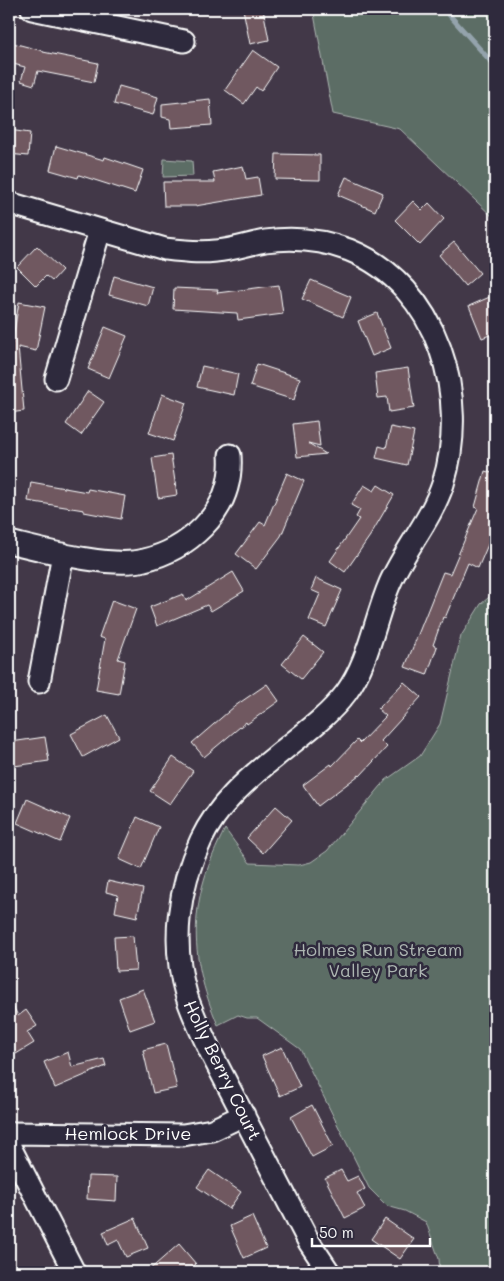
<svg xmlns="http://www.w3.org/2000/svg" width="504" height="1281" font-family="Mali,sans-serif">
<rect width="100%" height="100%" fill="#423848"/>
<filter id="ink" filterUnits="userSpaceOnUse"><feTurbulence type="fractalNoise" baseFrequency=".02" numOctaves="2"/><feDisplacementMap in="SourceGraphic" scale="10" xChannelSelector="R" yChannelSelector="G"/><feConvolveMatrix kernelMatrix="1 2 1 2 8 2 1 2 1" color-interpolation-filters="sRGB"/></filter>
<g filter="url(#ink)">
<path fill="#5b6d65" stroke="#adb6b2" d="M 313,9 L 495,9 L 495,219 L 400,129 L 333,114 Z
M 164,159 L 192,161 L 193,176 L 163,177 Z
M 495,592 L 495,1272 L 440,1272 L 439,1259 L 426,1222 L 405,1211 L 387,1206 L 369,1188 L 300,1049 L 257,1018 L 247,1018 L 238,1015 L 218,1025 C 187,953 189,899 225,829 L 250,863 L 299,865 L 311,862 L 327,851 L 386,780 L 420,756 L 440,724 L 461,636 L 481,604 Z"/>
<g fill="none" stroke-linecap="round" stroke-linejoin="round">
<path stroke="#94a3ac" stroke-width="5" d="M 444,9 L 495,66"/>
</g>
<path fill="#705961" stroke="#fff" d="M 243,9 L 263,9 L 269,40 L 250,44 Z
M 9,42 L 43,51 L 43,52 L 98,63 L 94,82 L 38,71 L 34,85 L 21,81 L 25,67 L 9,63 Z
M 253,50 L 277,67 L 261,91 L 256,87 L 244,104 L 225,90 Z
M 119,86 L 158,97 L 153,115 L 114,104 Z
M 210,99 L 212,125 L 171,128 L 170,119 L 162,117 L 162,104 Z
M 9,130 L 30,133 L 28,156 L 9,154 Z
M 56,146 L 104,160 L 105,157 L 143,170 L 135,193 L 79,175 L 78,178 L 50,170 Z
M 276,154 L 320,155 L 320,180 L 275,179 Z
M 243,166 L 246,179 L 258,177 L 261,195 L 195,206 L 164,206 L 163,182 L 215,182 L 213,172 Z
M 346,177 L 383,193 L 375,211 L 338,195 Z
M 413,201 L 422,210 L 429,203 L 444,219 L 420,245 L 395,220 Z
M 454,242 L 480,273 L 465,286 L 439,255 Z
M 37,246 L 62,270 L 52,281 L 46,276 L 36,286 L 17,267 Z
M 114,276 L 153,287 L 148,306 L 109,295 Z
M 311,280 L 351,297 L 343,317 L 302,299 Z
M 279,285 L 283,314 L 238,320 L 237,313 L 173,309 L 174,288 L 218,290 L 217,293 Z
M 492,296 L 495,304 L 495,333 L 482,338 L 469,306 Z
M 19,302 L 45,307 L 36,351 L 18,347 L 24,411 L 9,413 L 9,344 L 12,344 Z
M 377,313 L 391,348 L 372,356 L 358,321 Z
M 105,327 L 127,336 L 109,378 L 88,369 Z
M 257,364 L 300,378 L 294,400 L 250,386 Z
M 202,366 L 238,374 L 234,395 L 197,387 Z
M 408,368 L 414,408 L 389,412 L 387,397 L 378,398 L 375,373 Z
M 88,391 L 104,402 L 81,435 L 66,424 Z
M 162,394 L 186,403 L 173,441 L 149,433 Z
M 317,421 L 320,446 L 308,443 L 326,454 L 297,457 L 293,424 Z
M 391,427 L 414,432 L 407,465 L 376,458 L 379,446 L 386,448 Z
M 171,455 L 177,495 L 158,498 L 152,458 Z
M 485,471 L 495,474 L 495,528 L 478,568 L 468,563 L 445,618 L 443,617 L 433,645 L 437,647 L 427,675 L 405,667 L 443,572 L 450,574 L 478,508 L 475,507 Z
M 287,473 L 304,481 L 281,536 L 256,569 L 236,554 L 260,522 L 265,525 Z
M 31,482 L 87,492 L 88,489 L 125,496 L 121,519 L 84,512 L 84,510 L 28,501 Z
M 364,485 L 374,491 L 378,485 L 394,495 L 370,536 L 345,572 L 330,561 L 359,519 L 356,517 L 360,510 L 351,505 Z
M 233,572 L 244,591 L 211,611 L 207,605 L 157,626 L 150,607 L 183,594 L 186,601 Z
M 316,578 L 342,590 L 326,627 L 309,620 L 320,594 L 311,590 Z
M 112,600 L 136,609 L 118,659 L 125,661 L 119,694 L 96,690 L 105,639 L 99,637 Z
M 304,637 L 323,652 L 301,679 L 282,664 Z
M 404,682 L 421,697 L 381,741 L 387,747 L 360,776 L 359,775 L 318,806 L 303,785 L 331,764 L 332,766 L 357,740 L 360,743 L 386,716 L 378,709 Z
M 267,684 L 279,701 L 247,724 L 246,722 L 204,757 L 192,743 L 235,706 Z
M 107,715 L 119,737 L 83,757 L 71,734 Z
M 45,737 L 49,761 L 14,766 L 11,742 Z
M 173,757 L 193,771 L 170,804 L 150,791 Z
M 27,799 L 70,818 L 60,842 L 17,823 Z
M 276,806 L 292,820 L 263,853 L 247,838 Z
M 137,817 L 159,827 L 141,869 L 119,859 Z
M 108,881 L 143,889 L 137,917 L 115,912 L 118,895 L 106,892 Z
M 133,936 L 136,970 L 116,971 L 114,937 Z
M 143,989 L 155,1021 L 130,1030 L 119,998 Z
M 9,998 L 18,1016 L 26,1010 L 37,1026 L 27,1032 L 34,1043 L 16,1054 L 9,1042 Z
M 166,1044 L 177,1088 L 153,1093 L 143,1050 Z
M 282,1047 L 300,1087 L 280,1096 L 262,1056 Z
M 68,1052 L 72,1067 L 104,1059 L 106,1066 L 55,1088 L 44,1062 Z
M 312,1105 L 333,1146 L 312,1157 L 291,1117 Z
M 209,1170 L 241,1192 L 229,1209 L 197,1187 Z
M 341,1170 L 347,1181 L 358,1176 L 365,1189 L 357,1193 L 365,1208 L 345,1218 L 325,1178 Z
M 88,1176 L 117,1177 L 116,1201 L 87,1199 Z
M 252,1216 L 266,1248 L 244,1258 L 230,1226 Z
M 135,1218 L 148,1248 L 126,1257 L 118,1240 L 108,1245 L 103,1232 Z
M 385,1219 L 414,1239 L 400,1259 L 371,1239 Z
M 179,1244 L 196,1264 L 187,1272 L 147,1272 Z"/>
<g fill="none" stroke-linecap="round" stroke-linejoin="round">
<defs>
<path id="minor" d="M 32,9 L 184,41
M 9,203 L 165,249 C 182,251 198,253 216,251 C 232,250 249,244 265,241 C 293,237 323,240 349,250 C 439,286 470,398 443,484 C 431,520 405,549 390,583 C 374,620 370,660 346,693 C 326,719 300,736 275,757 C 246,780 217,806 201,840 C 178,888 171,943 186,994 C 192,1014 202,1033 210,1051 L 309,1242 L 329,1272
M 56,379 L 100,230
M 9,542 C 43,550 111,569 144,560 C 166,555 187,543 203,527 C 223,507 232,483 230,455
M 39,682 L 63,554
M 9,1133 L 183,1135 L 212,1130 L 244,1115
M 9,1145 L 74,1272"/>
</defs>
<use href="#minor" stroke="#fff" stroke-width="25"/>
<use href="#minor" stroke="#2f2a3d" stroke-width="21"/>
</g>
</g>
<g text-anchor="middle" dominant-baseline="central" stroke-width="5" stroke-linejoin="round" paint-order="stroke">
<g font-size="18" fill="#adb6b2" stroke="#2f2a3d">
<text x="378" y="949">Holmes Run Stream<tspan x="378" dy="21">Valley Park</tspan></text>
</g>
<g font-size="18" fill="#fff" stroke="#2f2a3d">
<text transform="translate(223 1070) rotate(64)">Holly Berry Court</text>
<text x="128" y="1133">Hemlock Drive</text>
</g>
</g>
<rect width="504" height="1281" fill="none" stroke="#2f2a3d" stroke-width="30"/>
<rect x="15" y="15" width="474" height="1251" fill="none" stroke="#fff" stroke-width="2" filter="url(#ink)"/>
<path d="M312 1238v8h118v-8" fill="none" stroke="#ffffff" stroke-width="2.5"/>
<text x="319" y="1238" font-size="15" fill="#ffffff" stroke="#2f2a3d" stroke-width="4" paint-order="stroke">50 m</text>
</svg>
